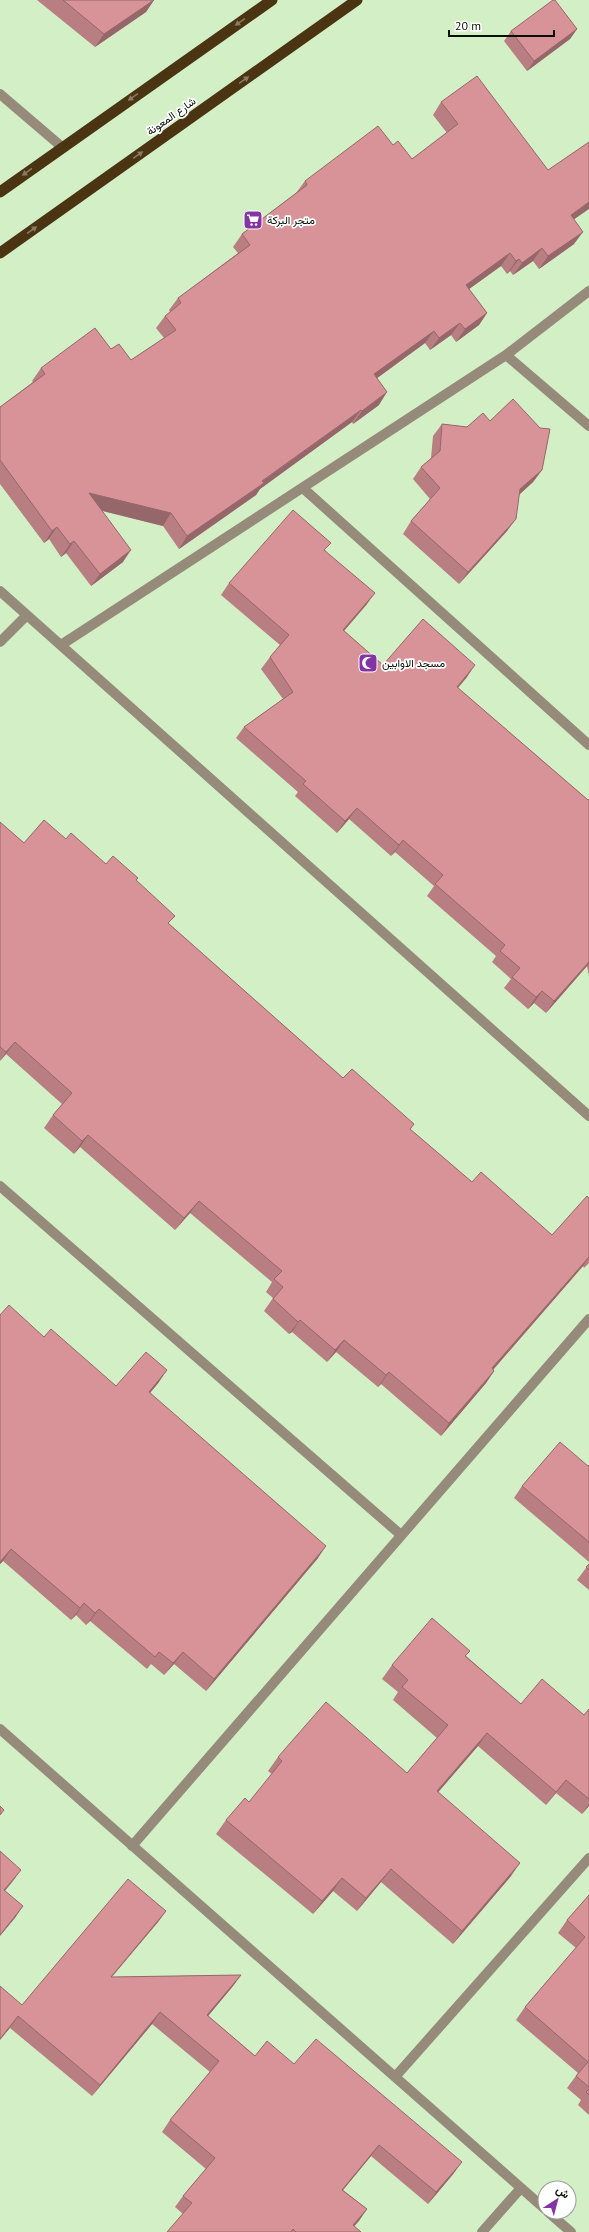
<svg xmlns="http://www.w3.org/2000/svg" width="589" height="2232" font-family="'PT Sans',Vazirmatn,sans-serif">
<rect width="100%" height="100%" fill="#d3efc6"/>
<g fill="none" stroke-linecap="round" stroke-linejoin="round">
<path stroke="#968a7a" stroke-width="10" d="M 0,94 L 62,147
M 506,355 L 589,426
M 304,489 L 589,745
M 0,591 L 589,1116
M 0,642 L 27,615
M 61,645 L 506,355 L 589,291
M 0,1186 L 401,1535
M 0,1729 L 545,2209
M 132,1846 L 589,1319
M 395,2077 L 589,1858
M 548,2212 L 571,2232
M 482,2232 L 521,2188"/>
<path stroke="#4a3412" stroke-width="11" d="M 0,192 L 272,0
M 0,253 L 357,0"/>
</g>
<path fill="#b97e82" d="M 37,0 L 154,0 L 146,12 L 95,47 Z
M 577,29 L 570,39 L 527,71 L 504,41 L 511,31 Z
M 441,102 L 574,219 L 574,244 L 539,269 L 533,261 L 513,275 L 510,271 L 507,274 L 501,266 L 469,289 L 487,313 L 479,325 L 456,342 L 451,335 L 430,350 L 425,343 L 377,378 L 379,405 L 353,424 L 352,422 L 260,489 L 256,495 L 179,549 L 163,526 L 102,511 L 123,562 L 91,586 L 66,553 L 61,557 L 49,539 L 44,543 L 0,484 L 0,407 L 33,382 L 32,381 L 41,368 L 111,349 L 131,360 L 164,338 L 156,328 L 165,316 L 170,312 L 169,310 L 178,298 L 238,253 L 233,247 L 242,234 L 296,193 L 305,181 L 393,145 L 412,159 L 447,133 L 433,115 Z
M 490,421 L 542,470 L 533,482 L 519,495 L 507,531 L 459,584 L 403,534 L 411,521 L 430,499 L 413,479 L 421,467 L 431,458 L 433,436 L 442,424 L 467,427 Z
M 325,550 L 367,604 L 344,631 L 383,665 L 467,677 L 458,688 L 588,800 L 589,799 L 589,976 L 587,966 L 546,1013 L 534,1003 L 528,1009 L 504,988 L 511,979 L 492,962 L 496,956 L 427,896 L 434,886 L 395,852 L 391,856 L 349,819 L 337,833 L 295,796 L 298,792 L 236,738 L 244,727 L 283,699 L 261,669 L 270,657 L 280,645 L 221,595 L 229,583 Z
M 0,822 L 24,843 L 66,839 L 106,864 L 136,880 L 169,924 L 343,1078 L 414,1124 L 410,1129 L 472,1182 L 552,1235 L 589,1198 L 589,1263 L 584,1268 L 583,1266 L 493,1370 L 494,1371 L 486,1383 L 441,1436 L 381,1384 L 378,1387 L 336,1352 L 327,1362 L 292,1332 L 289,1334 L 264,1311 L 273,1298 L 266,1292 L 272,1282 L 190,1213 L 175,1230 L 80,1147 L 74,1154 L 44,1128 L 53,1115 L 62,1104 L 6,1054 L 0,1061 Z
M 0,1315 L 44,1337 L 116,1386 L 159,1382 L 150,1393 L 318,1558 L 206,1691 L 174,1664 L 164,1675 L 151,1664 L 147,1669 L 90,1621 L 86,1625 L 76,1615 L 71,1620 L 3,1561 L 0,1564 Z
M 589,1465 L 589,1562 L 514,1498 L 522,1486 L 588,1466 Z
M 589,1564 L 589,1590 L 577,1580 Z
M 466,1656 L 521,1704 L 584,1715 L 589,1709 L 589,1806 L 582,1814 L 556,1793 L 546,1805 L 478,1746 L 438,1792 L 511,1876 L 453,1944 L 381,1882 L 357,1911 L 333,1891 L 313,1914 L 216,1834 L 226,1820 L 249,1802 L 272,1774 L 268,1771 L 278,1757 L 407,1773 L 437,1738 L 393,1700 L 398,1692 L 382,1679 L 392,1665 Z
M 589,1895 L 589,2115 L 578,2105 L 581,2100 L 567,2088 L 578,2073 L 516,2020 L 525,2007 L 576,1948 L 558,1933 L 567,1920 Z
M 166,1911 L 158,1922 L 112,1977 L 241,1975 L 233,1986 L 208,2016 L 255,2056 L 294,2064 L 454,2173 L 428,2204 L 371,2156 L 343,2190 L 367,2209 L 354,2226 L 361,2232 L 167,2232 L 183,2214 L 175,2207 L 183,2196 L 206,2169 L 162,2132 L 170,2120 L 210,2072 L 152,2024 L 92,2096 L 10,2028 L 22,2005 Z"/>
<path fill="#96676a" d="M 154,0 L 146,12 L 95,47 L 104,34 Z
M 577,29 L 570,39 L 527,71 L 534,61 Z
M 589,202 L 589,209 L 563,227 L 571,215 Z
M 583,232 L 574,244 L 539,269 L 548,256 Z
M 542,248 L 533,261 L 513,275 L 522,263 Z
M 510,253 L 501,266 L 458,297 L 466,285 Z
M 519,259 L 510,271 L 507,274 L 516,261 Z
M 487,313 L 479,325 L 456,342 L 465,329 Z
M 460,323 L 451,335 L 430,350 L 439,338 Z
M 434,331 L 425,343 L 365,387 L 374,374 Z
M 387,392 L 379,405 L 353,424 L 362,411 Z
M 361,410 L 352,422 L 260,489 L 256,495 L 179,549 L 187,536 Z
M 542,470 L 533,482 L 511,502 L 520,489 Z
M 89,493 L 171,513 L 163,526 L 80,505 Z
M 516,519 L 507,531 L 459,584 L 468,572 Z
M 57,527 L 49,539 L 44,543 L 52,531 Z
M 74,541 L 66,553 L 61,557 L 70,544 Z
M 131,550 L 123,562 L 91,586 L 100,574 Z
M 375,593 L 367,604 L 335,641 L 343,630 Z
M 475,665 L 467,677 L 449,698 L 457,687 Z
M 357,808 L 349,819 L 337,833 L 345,821 Z
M 403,840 L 395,852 L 391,856 L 399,845 Z
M 589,962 L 589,964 L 587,966 L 546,1013 L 554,1001 Z
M 542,991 L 534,1003 L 528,1009 L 536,997 Z
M 15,1042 L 6,1054 L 0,1061 L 6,1052 Z
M 88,1135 L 80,1147 L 74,1154 L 82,1141 Z
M 199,1201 L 190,1213 L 175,1230 L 184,1218 Z
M 589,1257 L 583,1266 L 483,1381 L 492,1368 Z
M 300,1320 L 292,1332 L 289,1334 L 298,1322 Z
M 344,1340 L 336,1352 L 327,1362 L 335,1350 Z
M 167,1370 L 159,1382 L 141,1404 L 149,1392 Z
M 494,1371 L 486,1383 L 441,1436 L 449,1423 Z
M 389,1372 L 381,1384 L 378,1387 L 386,1375 Z
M 326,1546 L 318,1558 L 206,1691 L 214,1679 Z
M 11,1549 L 3,1561 L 0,1564 L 0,1562 Z
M 84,1603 L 76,1615 L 71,1620 L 80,1608 Z
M 99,1609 L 90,1621 L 86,1625 L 95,1613 Z
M 183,1652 L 174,1664 L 164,1675 L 173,1663 Z
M 487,1733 L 478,1746 L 428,1804 L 437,1791 Z
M 566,1780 L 556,1793 L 546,1805 L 556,1792 Z
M 589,1804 L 589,1806 L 582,1814 Z
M 520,1863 L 511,1876 L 453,1944 L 462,1931 Z
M 391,1869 L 381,1882 L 357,1911 L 366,1898 Z
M 21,1870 L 13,1881 L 0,1897 L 4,1890 Z
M 342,1878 L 333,1891 L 313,1914 L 322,1901 Z
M 23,1906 L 15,1918 L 0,1936 L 0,1935 Z
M 166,1911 L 158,1922 L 102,1988 L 111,1977 Z
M 241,1975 L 233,1986 L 199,2027 L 207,2015 Z
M 160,2012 L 152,2024 L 92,2096 L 100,2085 Z
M 18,2016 L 10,2028 L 0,2040 L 0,2039 Z
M 379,2145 L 371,2156 L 334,2201 L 342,2190 Z
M 462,2162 L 454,2173 L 428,2204 L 436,2192 Z
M 367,2209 L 359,2221 L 349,2232 L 353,2225 Z"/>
<path fill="#d79397" stroke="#96676a" d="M 63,0 L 154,0 L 104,34 Z
M 553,0 L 555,0 L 577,29 L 534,61 L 511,31 Z
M 477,76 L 548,170 L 589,142 L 589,202 L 571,215 L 583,232 L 548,256 L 542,248 L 522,263 L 519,259 L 516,261 L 510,253 L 466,285 L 487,313 L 465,329 L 460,323 L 439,338 L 434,331 L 374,374 L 387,392 L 362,411 L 361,410 L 262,481 L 264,483 L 187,536 L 171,513 L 89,493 L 131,550 L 100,574 L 74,541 L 70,544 L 57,527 L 52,531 L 0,460 L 0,407 L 45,374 L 41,368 L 95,328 L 111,349 L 119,344 L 131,360 L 176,330 L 165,316 L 181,303 L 178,298 L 250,245 L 242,234 L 307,185 L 305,181 L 378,126 L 393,145 L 398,141 L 412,159 L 458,124 L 441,102 Z
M 513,399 L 540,428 L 550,429 L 542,470 L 520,489 L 516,519 L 468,572 L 411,521 L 440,488 L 421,467 L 440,451 L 442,424 L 467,427 L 483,413 L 490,421 Z
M 293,510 L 331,543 L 324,550 L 375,593 L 343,630 L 383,665 L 423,619 L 475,665 L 457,687 L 588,800 L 589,799 L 589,962 L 554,1001 L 542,991 L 536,997 L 512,977 L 520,968 L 500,951 L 505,945 L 435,884 L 443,875 L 403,840 L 399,845 L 357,808 L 345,821 L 303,784 L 306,781 L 244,727 L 293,692 L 270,657 L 289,635 L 229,583 Z
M 44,820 L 66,839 L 71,833 L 106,864 L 113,856 L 138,878 L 136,880 L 175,916 L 168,923 L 343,1078 L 352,1069 L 414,1124 L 410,1129 L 472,1182 L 481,1172 L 552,1235 L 587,1196 L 589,1198 L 589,1257 L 492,1368 L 494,1371 L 449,1423 L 389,1372 L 386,1375 L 344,1340 L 335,1350 L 300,1320 L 298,1322 L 273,1299 L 283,1287 L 274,1279 L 282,1271 L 199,1201 L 184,1218 L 88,1135 L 82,1141 L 53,1115 L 72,1093 L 15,1042 L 6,1052 L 0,1047 L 0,822 L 24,843 Z
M 9,1305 L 44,1337 L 51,1329 L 116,1386 L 146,1352 L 167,1370 L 149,1392 L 326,1546 L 214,1679 L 183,1652 L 173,1663 L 159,1652 L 155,1657 L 99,1609 L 95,1613 L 84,1603 L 80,1608 L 11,1549 L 0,1562 L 0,1315 Z
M 560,1442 L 588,1466 L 589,1465 L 589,1542 L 522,1486 Z
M 589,1564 L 589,1570 L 586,1567 Z
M 432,1618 L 470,1651 L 465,1656 L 521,1704 L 542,1679 L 584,1715 L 589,1709 L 589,1799 L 566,1780 L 556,1792 L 487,1733 L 437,1791 L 520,1863 L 462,1931 L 391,1869 L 366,1898 L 342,1878 L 322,1901 L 226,1820 L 245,1798 L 249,1802 L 282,1761 L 278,1757 L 326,1702 L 407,1773 L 448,1725 L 402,1687 L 408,1680 L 392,1665 Z
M 0,1806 L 4,1810 L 0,1815 Z
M 0,1851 L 21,1870 L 4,1890 L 23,1906 L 0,1935 Z
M 128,1879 L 166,1911 L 111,1977 L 241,1975 L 207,2015 L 255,2056 L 267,2041 L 294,2064 L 316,2039 L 462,2162 L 436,2192 L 379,2145 L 342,2190 L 367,2209 L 353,2225 L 361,2232 L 296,2232 L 293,2229 L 291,2232 L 167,2232 L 192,2203 L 183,2196 L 215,2158 L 170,2120 L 219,2061 L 160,2012 L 100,2085 L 18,2016 L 0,2039 L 0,1986 L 22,2005 Z
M 589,1895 L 589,2087 L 576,2076 L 588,2062 L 525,2007 L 585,1937 L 567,1920 Z
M 589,2089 L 589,2095 L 586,2092 Z"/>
<defs><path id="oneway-solid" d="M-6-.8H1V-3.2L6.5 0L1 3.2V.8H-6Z"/></defs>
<g fill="#897b65">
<use href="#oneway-solid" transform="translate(240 22) rotate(145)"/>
<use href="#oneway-solid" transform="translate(244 80) rotate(-35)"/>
<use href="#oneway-solid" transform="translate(133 97) rotate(145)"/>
<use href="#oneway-solid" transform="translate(138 155) rotate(-35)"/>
<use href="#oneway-solid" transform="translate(27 172) rotate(144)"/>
<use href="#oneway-solid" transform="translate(32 230) rotate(-35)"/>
</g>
<defs>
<symbol id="supermarket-square" viewBox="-11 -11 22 22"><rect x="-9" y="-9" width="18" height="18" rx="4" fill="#8534a4" stroke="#fff"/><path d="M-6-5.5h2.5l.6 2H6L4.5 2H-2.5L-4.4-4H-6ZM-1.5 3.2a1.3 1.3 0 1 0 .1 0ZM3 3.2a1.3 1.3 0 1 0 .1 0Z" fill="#fff"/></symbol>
<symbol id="mosque-square" viewBox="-11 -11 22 22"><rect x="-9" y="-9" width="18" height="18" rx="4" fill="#8534a4" stroke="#fff"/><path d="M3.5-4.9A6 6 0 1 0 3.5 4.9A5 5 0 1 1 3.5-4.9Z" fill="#fff"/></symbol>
</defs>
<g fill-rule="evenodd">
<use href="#supermarket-square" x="242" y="209" width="22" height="22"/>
<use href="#mosque-square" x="357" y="652" width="22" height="22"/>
</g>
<g text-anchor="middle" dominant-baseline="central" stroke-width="3.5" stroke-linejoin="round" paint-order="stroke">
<g font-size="11" fill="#070f04" stroke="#fff">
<text transform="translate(171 116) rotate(-35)">شارع المعونة</text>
</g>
<g font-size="11" fill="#070f04" stroke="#fff" text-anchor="start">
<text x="267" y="220">متجر البركة</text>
<text x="382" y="663">مسجد الاوابين</text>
</g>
</g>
<g transform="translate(557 2200) rotate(36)"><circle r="19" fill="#ffffff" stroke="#9c9f9b"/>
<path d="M0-3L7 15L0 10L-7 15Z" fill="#8534a4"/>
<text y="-6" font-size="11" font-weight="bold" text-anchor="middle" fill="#070f04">ش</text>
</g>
<path d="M449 30v6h105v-6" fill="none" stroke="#070f04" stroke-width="2"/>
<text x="455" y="30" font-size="12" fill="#070f04" stroke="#ffffff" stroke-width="3" paint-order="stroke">20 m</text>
</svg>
